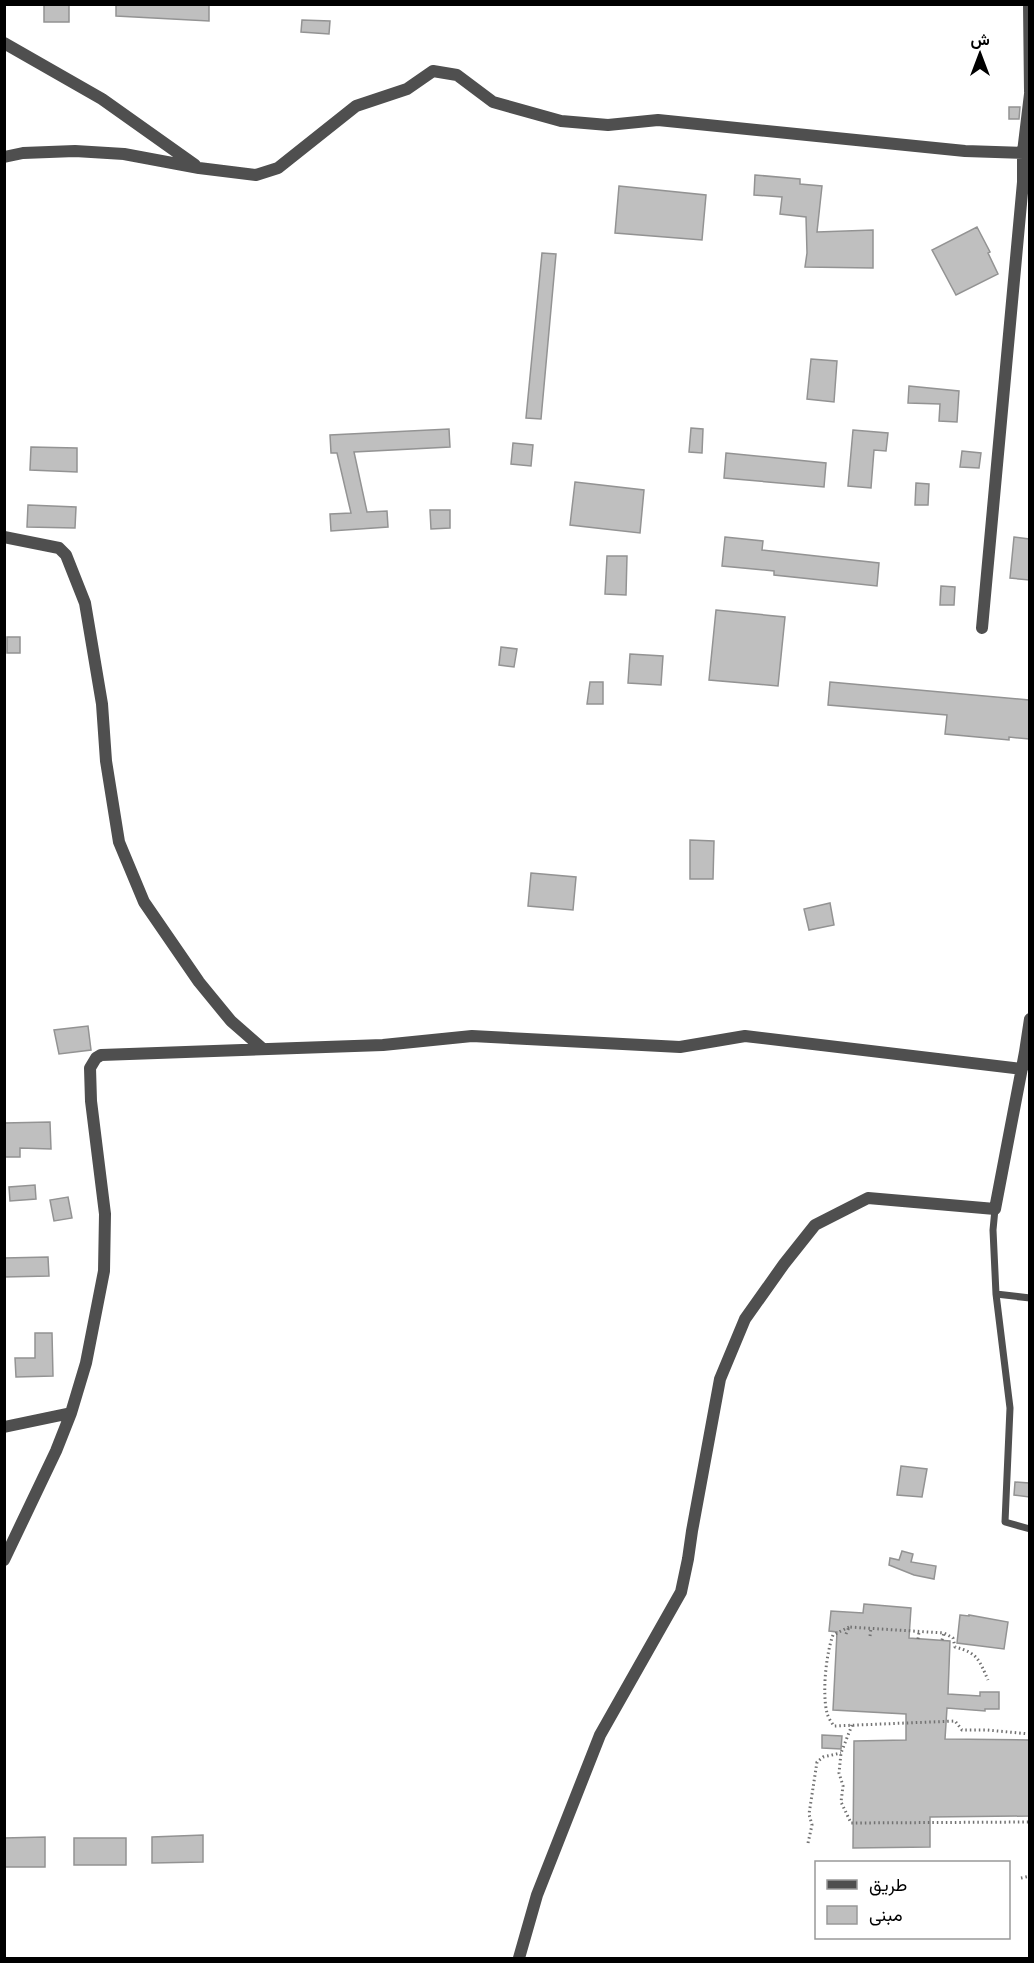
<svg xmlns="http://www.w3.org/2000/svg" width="1034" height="1963" font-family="Figtree,Vazirmatn,sans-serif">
<rect width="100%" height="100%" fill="#fff"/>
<path fill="#bfbfbf" stroke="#939393" stroke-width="1.5" d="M 116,4 L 209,4 L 209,21 L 116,16 Z
M 44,5 L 69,5 L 69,22 L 44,22 Z
M 302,20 L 330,21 L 329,34 L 301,32 Z
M 1009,107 L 1020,107 L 1019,119 L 1009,119 Z
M 755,175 L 800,179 L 800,184 L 822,186 L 817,232 L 873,230 L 873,268 L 805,267 L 807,253 L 806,217 L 780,214 L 782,197 L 754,195 Z
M 619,186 L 706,195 L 702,240 L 615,233 Z
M 977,227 L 990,252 L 988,253 L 998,274 L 956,295 L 932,250 Z
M 542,253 L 556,254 L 541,419 L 526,418 Z
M 811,359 L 837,361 L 834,402 L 807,399 Z
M 909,386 L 959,391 L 957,422 L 939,421 L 940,404 L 908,403 Z
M 691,428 L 703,429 L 702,453 L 689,452 Z
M 449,429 L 450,447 L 354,452 L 367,512 L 387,511 L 388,527 L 331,531 L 330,514 L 351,513 L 337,453 L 331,453 L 330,435 Z
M 853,430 L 888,433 L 886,451 L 874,450 L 871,488 L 848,486 Z
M 513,443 L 533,445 L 531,466 L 511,464 Z
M 31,447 L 77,448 L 77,472 L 30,470 Z
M 962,451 L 981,453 L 979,468 L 960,467 Z
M 726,453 L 826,463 L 824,487 L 724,478 Z
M 575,482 L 644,490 L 640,533 L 570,525 Z
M 916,483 L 929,484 L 928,505 L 915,505 Z
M 28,505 L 76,507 L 75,528 L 27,527 Z
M 430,510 L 450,510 L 450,528 L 431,529 Z
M 725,537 L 763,541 L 762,550 L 879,563 L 877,586 L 774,575 L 774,571 L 722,566 Z
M 1014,537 L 1029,539 L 1029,580 L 1010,578 Z
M 607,556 L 627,556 L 626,595 L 605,594 Z
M 941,586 L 955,587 L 954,605 L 940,605 Z
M 716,610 L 785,617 L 778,686 L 709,680 Z
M 7,637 L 20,637 L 20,653 L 7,653 Z
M 501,647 L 517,649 L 514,667 L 499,665 Z
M 630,654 L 663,656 L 661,685 L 628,683 Z
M 590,682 L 603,682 L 603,704 L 587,704 Z
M 830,682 L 1029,700 L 1029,739 L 1009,737 L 1009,740 L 945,734 L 947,715 L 828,705 Z
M 690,840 L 714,841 L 713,879 L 690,879 Z
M 531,873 L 576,877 L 573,910 L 528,906 Z
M 830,903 L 834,925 L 809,930 L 804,909 Z
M 88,1026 L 91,1050 L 59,1054 L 54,1030 Z
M 50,1122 L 51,1149 L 20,1148 L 20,1157 L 4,1157 L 4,1123 Z
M 35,1185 L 36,1199 L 10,1201 L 9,1187 Z
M 68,1197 L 72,1218 L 54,1221 L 50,1200 Z
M 48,1257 L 49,1276 L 4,1277 L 4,1258 Z
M 35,1333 L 52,1333 L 53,1376 L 16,1377 L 15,1358 L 35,1358 Z
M 901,1466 L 927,1469 L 922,1497 L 897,1495 Z
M 1015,1482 L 1029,1483 L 1029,1497 L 1014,1495 Z
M 902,1551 L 913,1554 L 911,1562 L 936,1566 L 934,1579 L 914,1575 L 889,1565 L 890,1558 L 899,1560 Z
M 864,1604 L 911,1608 L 909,1638 L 950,1641 L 948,1694 L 980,1696 L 980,1692 L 999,1692 L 999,1709 L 985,1709 L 985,1711 L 947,1708 L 945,1739 L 1029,1740 L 1029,1816 L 930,1817 L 930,1847 L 853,1848 L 854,1741 L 906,1740 L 906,1714 L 833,1710 L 837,1632 L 829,1631 L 831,1611 L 863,1613 Z
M 960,1615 L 969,1616 L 969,1615 L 1008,1622 L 1004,1649 L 957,1643 Z
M 822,1735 L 842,1736 L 841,1749 L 822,1748 Z
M 203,1835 L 203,1862 L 152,1863 L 152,1837 Z
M 45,1837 L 45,1867 L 4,1867 L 4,1838 Z
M 74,1838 L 126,1838 L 126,1865 L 74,1865 Z"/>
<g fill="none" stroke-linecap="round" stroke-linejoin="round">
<path stroke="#717171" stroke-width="3" stroke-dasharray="1.5 3" stroke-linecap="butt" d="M 849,1627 L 833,1635 C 826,1654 822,1693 827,1713 C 828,1717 831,1722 834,1726 L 955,1721 L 962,1730 L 987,1730 L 1030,1734
M 846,1634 L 849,1627 L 944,1633 L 953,1638 L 955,1647 C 978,1653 979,1660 988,1680
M 870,1636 L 871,1628
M 918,1639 L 919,1632
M 942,1640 L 944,1633
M 852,1725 L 841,1753 L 839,1773 L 843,1786 L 841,1802 L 851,1823 L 1030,1822
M 808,1843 L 812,1825 L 809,1814 L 817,1762 L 823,1757 L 841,1753
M 1021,1878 L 1030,1876"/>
<path stroke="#4f4f4f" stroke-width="7" d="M 995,1209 L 993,1230 L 996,1294 L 1010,1408 L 1005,1522 L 1030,1529
M 996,1294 L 1030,1298"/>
<path stroke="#4f4f4f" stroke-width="12" d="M 1029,4 L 1030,92
M 4,43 L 102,99 L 195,165
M 4,157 L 23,153 L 75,151 L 124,154 L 199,168 L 256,175 L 278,168 L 356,106 L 407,89 L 433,71 L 457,75 L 493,102 L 561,121 L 608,125 L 658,120 L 965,151 L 1030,153
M 4,537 L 59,548 L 66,555 L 85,603 L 102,704 L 106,761 L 119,842 L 144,902 L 199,982 L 231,1021 L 263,1049
M 982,628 L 1023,182 L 1023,152 L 1030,94
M 4,1427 L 71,1413
M 4,1560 L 56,1451 L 71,1413 L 86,1363 L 104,1271 L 105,1214 L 91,1101 L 90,1068 L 96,1058 L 101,1055 L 383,1045 L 472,1036 L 680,1047 L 745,1036 L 1022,1069
M 519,1958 L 537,1895 L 600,1735 L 681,1592 L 688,1559 L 692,1531 L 720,1379 L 745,1319 L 784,1264 L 815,1225 L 868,1198 L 995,1209 L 1025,1052 L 1030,1019"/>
</g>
<rect width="1034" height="1963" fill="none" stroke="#000000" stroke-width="12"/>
<rect x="815" y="1861" width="195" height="78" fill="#ffffff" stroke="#999999" stroke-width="1.5"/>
<rect x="827" y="1880" width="30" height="9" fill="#4f4f4f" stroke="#999999" stroke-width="1.5"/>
<text x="869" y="1891" font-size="18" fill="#000000">طريق</text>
<rect x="827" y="1906" width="30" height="18" fill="#bfbfbf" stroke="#999999" stroke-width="1.5"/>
<text x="869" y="1921" font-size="18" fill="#000000">مبنى</text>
<g transform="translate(980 54)" stroke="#ffffff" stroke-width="4.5" paint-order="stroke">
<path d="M0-4.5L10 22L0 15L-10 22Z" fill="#000000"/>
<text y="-9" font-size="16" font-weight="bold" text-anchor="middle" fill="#000000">ش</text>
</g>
</svg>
